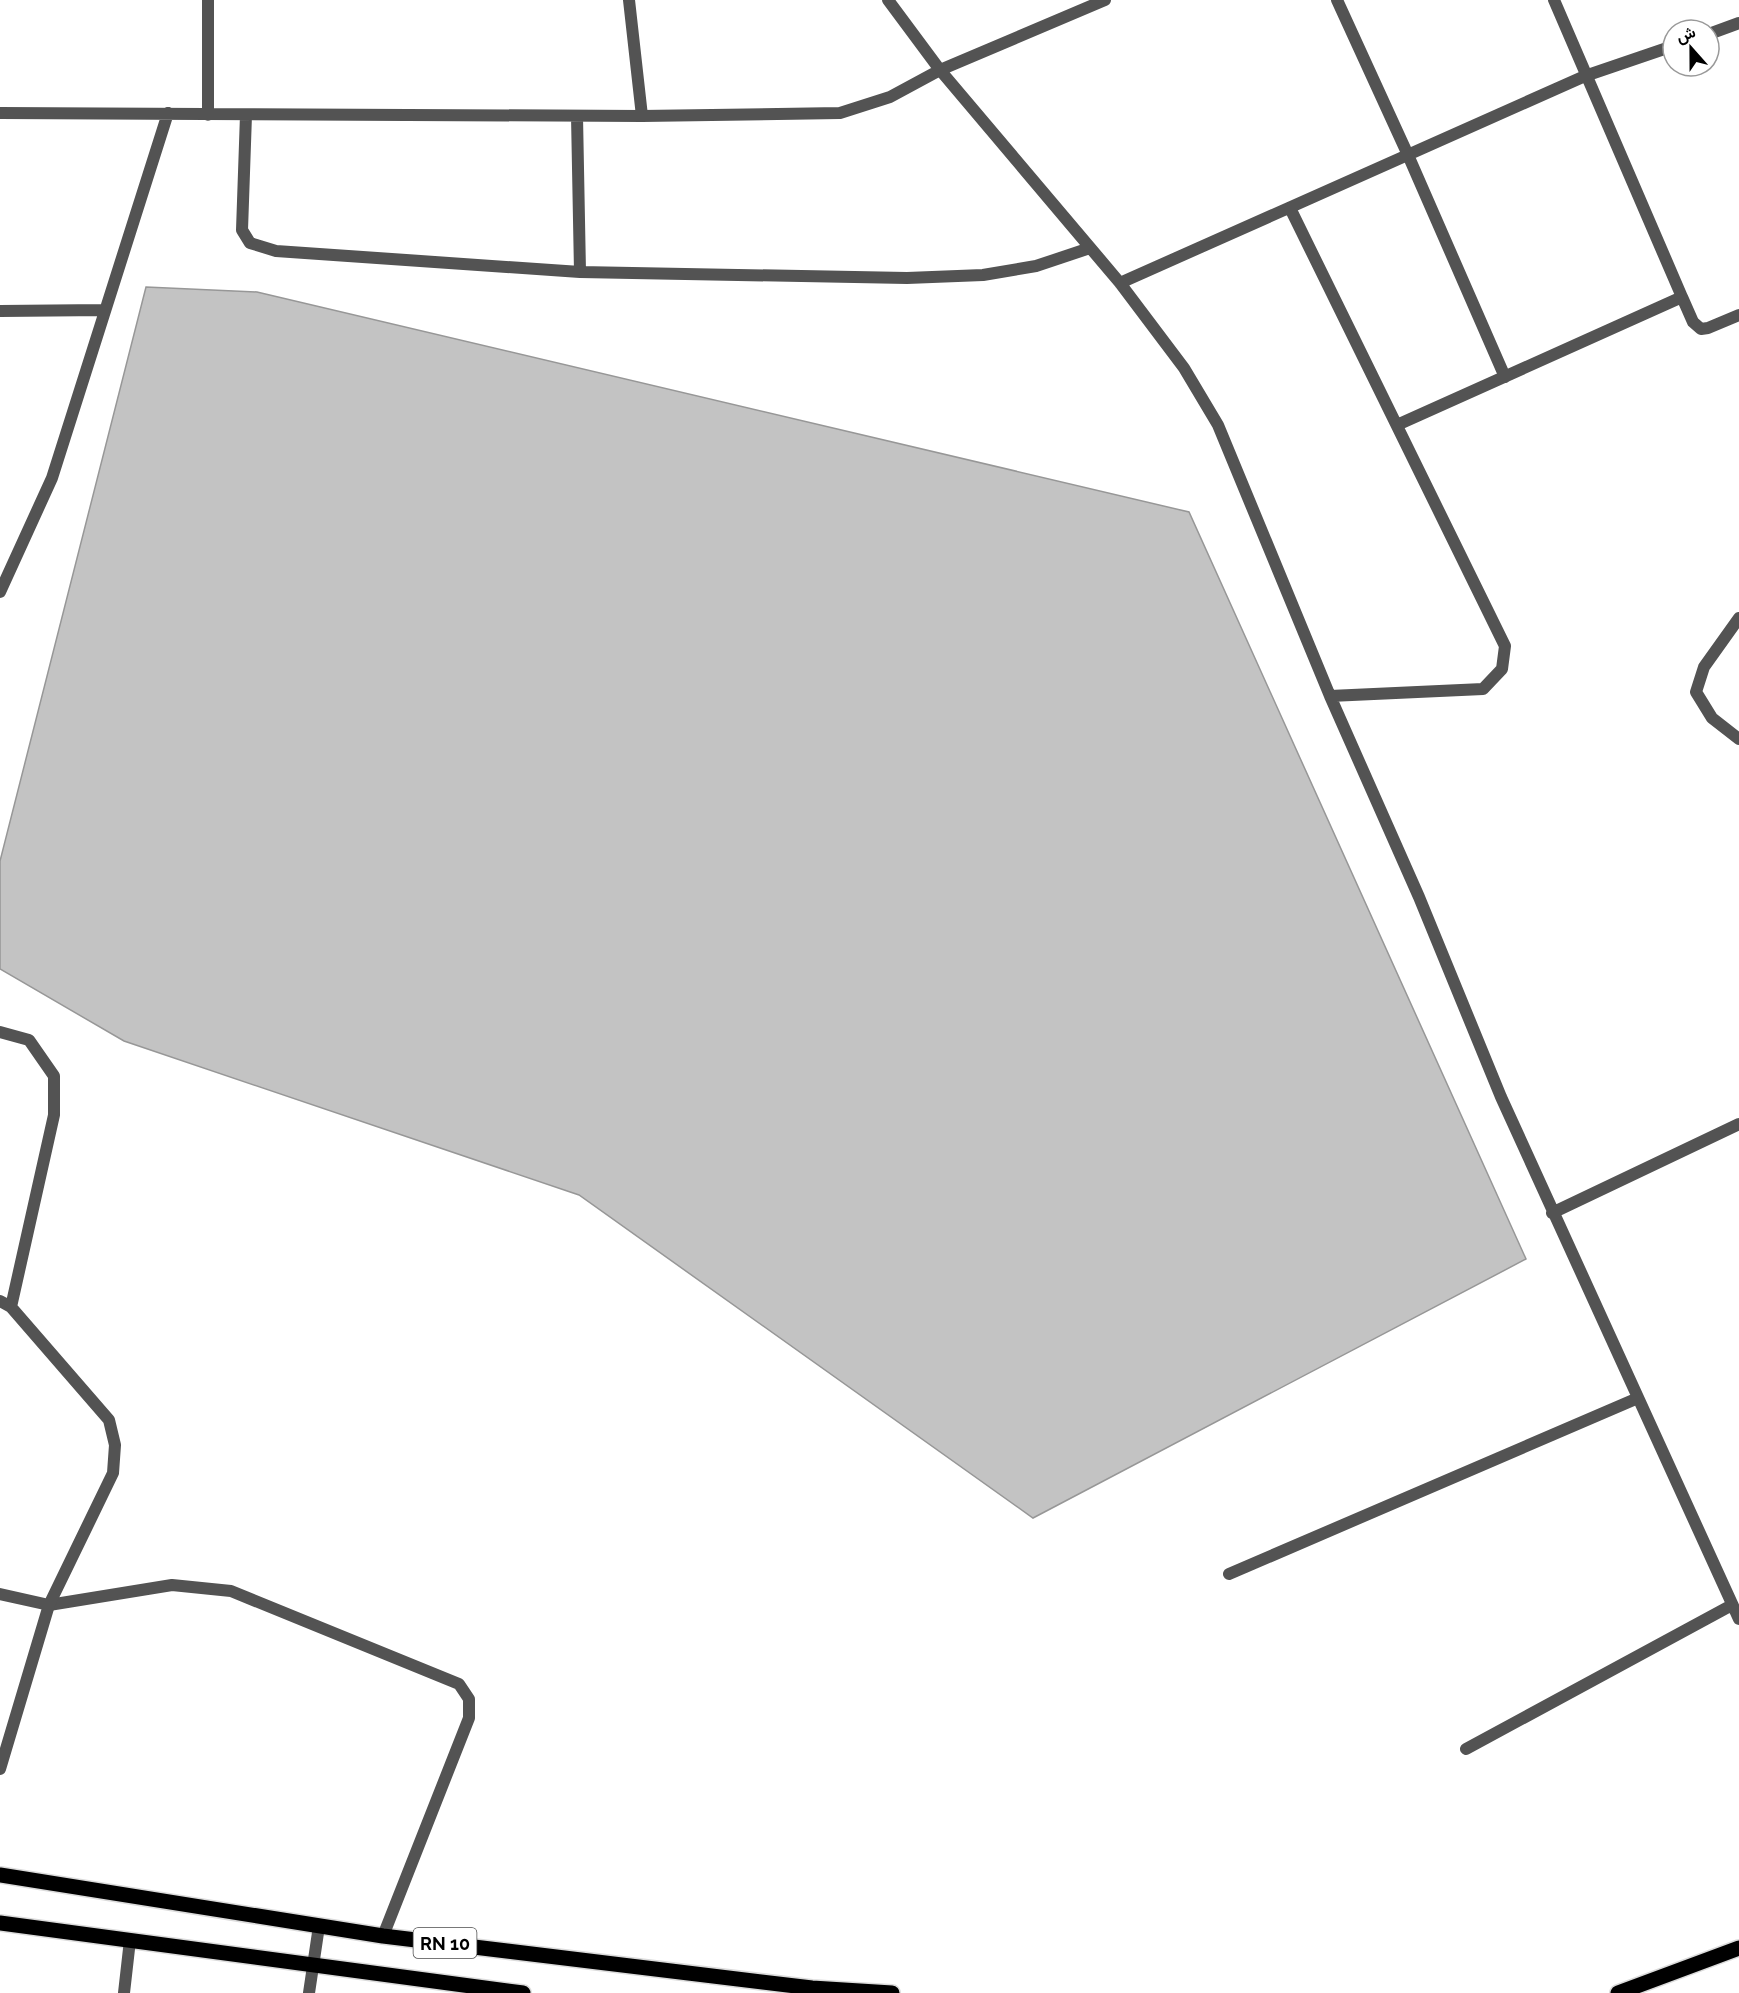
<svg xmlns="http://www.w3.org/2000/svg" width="1739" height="1993" font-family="Raleway,Vazirmatn,sans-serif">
<rect width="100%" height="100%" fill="#fff"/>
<path fill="#c3c3c3" stroke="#979797" stroke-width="1.5" d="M 146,287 L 257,292 L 1189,512 L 1526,1259 L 1033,1518 L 579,1195 L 124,1041 L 0,969 L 0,861 Z"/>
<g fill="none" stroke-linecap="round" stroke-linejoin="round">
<defs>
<path id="primary" d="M 0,1875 L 383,1936 L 812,1988 L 892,1993
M 0,1923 L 523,1993
M 1618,1993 L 1739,1948"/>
</defs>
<use href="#primary" stroke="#dbdbdb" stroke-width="18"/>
<path stroke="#535353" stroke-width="12" d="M 49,1605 L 172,1585 L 231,1591 L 459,1684 L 469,1699 L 469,1718 L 383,1936"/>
<path stroke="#535353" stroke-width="12" d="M 208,0 L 208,115
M 888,0 L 940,70 L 1120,283 L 1184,368 L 1218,425 L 1330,696 L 1419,897 L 1501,1097 L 1739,1619
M 1337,0 L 1408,155 L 1505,377
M 1709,34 L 1739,23
M 0,113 L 642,116 L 629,0
M 246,115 L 242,230 L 250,243 L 276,251 L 580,272 L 907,278 L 983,275 L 1036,266 L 1090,248
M 577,116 L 580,272
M 642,116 L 840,113 L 890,97 L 940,70 L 1105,0
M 1290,208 L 1505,646 L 1502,669 L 1483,689 L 1330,696
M 1120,283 L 1585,76 L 1673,46
M 1682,297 L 1693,322 L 1701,329 L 1708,328 L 1739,315
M 0,311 L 105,310
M 1397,425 L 1682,297 L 1554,0
M 0,592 L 52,478 L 168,113
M 1739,618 L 1704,667 L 1696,692 L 1712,718 L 1739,739
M 0,1032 L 29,1040 L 54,1076 L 54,1115 L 11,1307
M 1552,1213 L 1739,1124
M 0,1301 L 11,1307 L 109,1420 L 115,1445 L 113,1473 L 49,1605
M 1229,1574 L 1638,1398
M 0,1594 L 49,1605 L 0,1769
M 1466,1749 L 1732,1605
M 124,1993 L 130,1940
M 309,1993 L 319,1926"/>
<use href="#primary" stroke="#000" stroke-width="15"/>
</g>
<g text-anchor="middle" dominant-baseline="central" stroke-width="4.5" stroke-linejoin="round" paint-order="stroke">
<rect fill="#fff" stroke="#4c4c4c" stroke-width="1.5" x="413.5" y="1928" width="63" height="30" rx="4.5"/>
<g font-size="18" font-weight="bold" fill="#000">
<text x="445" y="1943">RN 10</text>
</g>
</g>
<g transform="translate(1691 48) rotate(339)"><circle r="28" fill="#ffffff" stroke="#999999" stroke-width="1.5"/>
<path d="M0-4.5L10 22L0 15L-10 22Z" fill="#000000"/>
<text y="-9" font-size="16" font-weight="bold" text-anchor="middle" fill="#000000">ش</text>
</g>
</svg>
